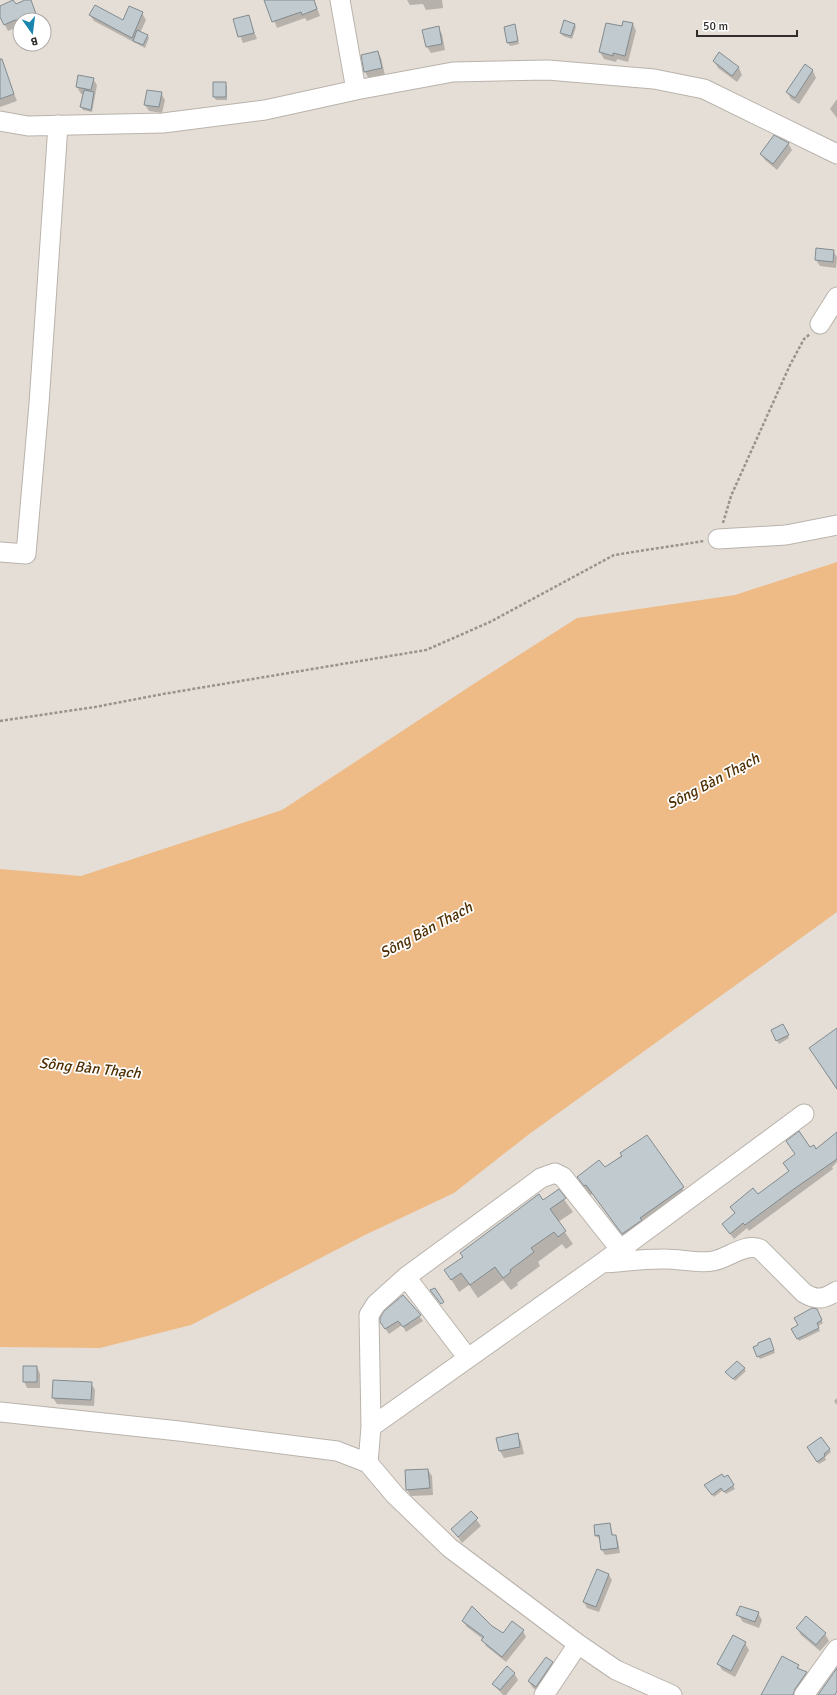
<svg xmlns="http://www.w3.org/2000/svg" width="837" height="1695" font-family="Signika,sans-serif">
<rect width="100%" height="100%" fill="#e5ded7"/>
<path fill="#eebb86" d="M 837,562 L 837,912 L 528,1135 L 454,1193 L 365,1235 L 191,1325 L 100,1348 L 0,1347 L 0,869 L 81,876 L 282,810 L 472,685 L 577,618 L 735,595 Z"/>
<path fill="#0003" d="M 27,0 L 30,0 L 39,20 L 20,20 L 20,26 L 8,31 L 0,15 L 0,7 L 16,5 Z
M 266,0 L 314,0 L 320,16 L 307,21 L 305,18 L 277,28 Z
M 407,0 L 442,0 L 443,8 L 426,10 L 423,4 L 410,5 Z
M 142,13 L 146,20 L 140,33 L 147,35 L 149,38 L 145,48 L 94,21 L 90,15 L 123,22 Z
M 248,16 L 257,39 L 243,43 L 234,20 Z
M 574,24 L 576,27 L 572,39 L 563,36 L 561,33 Z
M 633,24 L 636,31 L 628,62 L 617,59 L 616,62 L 604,59 L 600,52 L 622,28 Z
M 514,25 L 519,44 L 510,46 L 508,43 Z
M 438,28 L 442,34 L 445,50 L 431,53 L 427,47 Z
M 378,52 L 381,58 L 385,75 L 369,79 L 365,72 L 362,56 Z
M 720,54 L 739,68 L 742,75 L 737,82 L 718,68 L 714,61 Z
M 805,66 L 813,71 L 816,78 L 799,104 L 791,99 L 787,92 Z
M 6,74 L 17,101 L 0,107 L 0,76 Z
M 93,79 L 97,85 L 92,112 L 83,110 L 81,107 L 84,94 L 81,94 L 77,87 Z
M 225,83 L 227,86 L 227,100 L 216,100 L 214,97 Z
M 161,93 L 165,100 L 162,113 L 149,111 L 145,105 Z
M 837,99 L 837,118 L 830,109 Z
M 788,143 L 792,150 L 777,170 L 765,160 L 761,154 Z
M 833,251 L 837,257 L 836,268 L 820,266 L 816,260 Z
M 783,1025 L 789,1038 L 779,1044 L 772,1030 Z
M 837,1029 L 837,1090 L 810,1048 Z
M 646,1136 L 689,1198 L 629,1243 L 593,1194 L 590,1195 L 584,1187 L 578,1177 L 599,1161 L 604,1169 Z
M 837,1139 L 837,1162 L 832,1167 L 833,1169 L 749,1231 L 747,1228 L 734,1239 L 723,1224 L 735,1214 L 731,1207 L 757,1195 L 789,1172 L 784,1164 L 796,1155 L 787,1142 L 816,1150 Z
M 558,1191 L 573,1212 L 558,1222 L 573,1244 L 566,1249 L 562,1244 L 538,1262 L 540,1266 L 517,1283 L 518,1285 L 511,1290 L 503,1280 L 478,1298 L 469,1285 L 459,1292 L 446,1271 Z
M 403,1296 L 423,1321 L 406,1332 L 402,1325 L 389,1334 L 384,1327 Z
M 816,1310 L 823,1323 L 818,1326 L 820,1331 L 799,1341 L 793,1330 Z
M 771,1342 L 775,1353 L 760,1359 L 758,1356 Z
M 37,1367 L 40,1374 L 40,1388 L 27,1388 L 24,1381 Z
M 744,1368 L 746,1371 L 735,1381 L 727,1372 Z
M 91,1383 L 95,1390 L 94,1406 L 57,1404 L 53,1398 Z
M 837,1398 L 837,1405 L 834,1401 Z
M 517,1435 L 521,1441 L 524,1454 L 504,1458 L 500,1451 L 498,1439 Z
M 808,1447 L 829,1449 L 831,1452 L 825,1457 L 826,1460 L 819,1464 Z
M 428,1470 L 432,1476 L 433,1495 L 411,1496 L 407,1490 Z
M 728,1476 L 735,1489 L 726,1494 L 723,1490 L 714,1497 L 707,1488 Z
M 471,1512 L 481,1526 L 462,1543 L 452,1529 Z
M 610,1524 L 613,1536 L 615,1536 L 618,1541 L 620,1553 L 605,1555 L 602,1550 L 601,1540 L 596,1536 Z
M 609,1575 L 612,1580 L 599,1612 L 587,1608 L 584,1602 Z
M 758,1613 L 762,1620 L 759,1628 L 743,1622 L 739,1616 Z
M 463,1621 L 492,1627 L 503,1634 L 523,1631 L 526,1637 L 506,1662 L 486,1646 L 483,1639 L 467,1627 Z
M 797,1628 L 825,1634 L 829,1641 L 820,1651 L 801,1635 Z
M 733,1636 L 745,1643 L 749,1650 L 735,1677 L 722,1670 L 718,1663 Z
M 552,1662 L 556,1669 L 540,1693 L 533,1688 L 529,1682 Z
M 798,1666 L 800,1671 L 806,1673 L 810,1680 L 801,1695 L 763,1695 Z
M 514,1673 L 518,1680 L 506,1695 L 503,1695 L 493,1684 Z"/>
<path fill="#c1cbcf" stroke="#828b8f" d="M 13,0 L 16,4 L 25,0 L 31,0 L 37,17 L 29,20 L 15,20 L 4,25 L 0,17 L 0,6 Z
M 264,0 L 314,0 L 317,9 L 302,15 L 301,12 L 272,22 Z
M 95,5 L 123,20 L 129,6 L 143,12 L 132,38 L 89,15 Z
M 249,15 L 254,33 L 238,37 L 233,19 Z
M 564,20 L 575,24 L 571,36 L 560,33 Z
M 623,21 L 633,23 L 625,56 L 613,53 L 613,56 L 599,52 L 606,23 L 622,26 Z
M 515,24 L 518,41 L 507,43 L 504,27 Z
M 439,26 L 442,44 L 426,47 L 422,30 Z
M 137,30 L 148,35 L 143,45 L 133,41 Z
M 378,51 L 382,68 L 364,72 L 361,55 Z
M 719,52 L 739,67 L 732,76 L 713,61 Z
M 0,59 L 2,59 L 14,94 L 0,99 Z
M 805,64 L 813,70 L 795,98 L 786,92 Z
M 78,75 L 94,78 L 91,90 L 76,87 Z
M 213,82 L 226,82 L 226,97 L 213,97 Z
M 84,90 L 94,92 L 91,110 L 80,107 Z
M 147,90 L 162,92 L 159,107 L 144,105 Z
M 774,135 L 789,143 L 773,164 L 760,154 Z
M 816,248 L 834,250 L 833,262 L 815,260 Z
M 783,1024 L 789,1035 L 776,1041 L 771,1030 Z
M 837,1028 L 837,1089 L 809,1048 Z
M 799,1131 L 810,1147 L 814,1145 L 816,1149 L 837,1132 L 837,1159 L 791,1191 L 745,1225 L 743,1223 L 730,1234 L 722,1224 L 735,1213 L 730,1207 L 753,1188 L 758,1194 L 789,1171 L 783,1163 L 795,1154 L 786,1141 Z
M 647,1135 L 684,1187 L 640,1218 L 642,1220 L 622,1234 L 586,1185 L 584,1186 L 577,1177 L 599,1160 L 605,1167 L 622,1156 L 620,1153 Z
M 559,1189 L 566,1198 L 550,1209 L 566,1231 L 558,1237 L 554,1232 L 531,1248 L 534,1252 L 510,1270 L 511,1272 L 503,1278 L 495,1267 L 470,1285 L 461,1273 L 451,1280 L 444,1270 L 463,1257 L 460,1253 L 539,1194 L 543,1200 Z
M 435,1288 L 444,1302 L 441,1304 L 430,1290 Z
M 403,1295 L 421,1315 L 403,1327 L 398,1321 L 385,1329 L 380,1322 L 380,1318 L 384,1311 Z
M 812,1308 L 817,1309 L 822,1320 L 817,1323 L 819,1328 L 797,1339 L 791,1329 L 798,1325 L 794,1318 Z
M 770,1338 L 774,1350 L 757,1357 L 753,1347 L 758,1345 L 758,1343 Z
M 737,1361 L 745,1368 L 733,1379 L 725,1372 Z
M 23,1366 L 37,1366 L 37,1382 L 23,1382 Z
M 53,1380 L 92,1382 L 91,1400 L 52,1398 Z
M 518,1433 L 520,1447 L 499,1451 L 496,1438 Z
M 821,1437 L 830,1449 L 824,1454 L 825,1456 L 817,1462 L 807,1447 Z
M 428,1469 L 430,1488 L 406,1490 L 405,1470 Z
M 722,1474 L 724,1477 L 728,1475 L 734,1485 L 724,1492 L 721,1488 L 712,1495 L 704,1485 Z
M 471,1511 L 478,1518 L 458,1537 L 451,1529 Z
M 610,1523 L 612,1535 L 616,1535 L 618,1548 L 601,1550 L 599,1535 L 595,1536 L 594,1525 Z
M 597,1569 L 609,1574 L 596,1607 L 583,1602 Z
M 472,1606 L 492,1626 L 503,1633 L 512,1621 L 524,1630 L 502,1657 L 481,1640 L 484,1637 L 462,1621 Z
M 740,1606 L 759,1612 L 755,1622 L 736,1615 Z
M 806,1616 L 826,1633 L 816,1645 L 796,1628 Z
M 733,1635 L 746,1642 L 731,1671 L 717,1664 Z
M 782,1656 L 799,1665 L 797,1668 L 807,1672 L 795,1689 L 793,1695 L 761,1695 Z
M 546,1657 L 553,1662 L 536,1687 L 528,1681 Z
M 507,1666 L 515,1673 L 500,1690 L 492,1684 Z
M 837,1668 L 837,1691 L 835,1695 L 818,1695 Z"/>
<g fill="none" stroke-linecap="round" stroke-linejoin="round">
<defs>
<path id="minor" d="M 340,0 L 356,90
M 0,121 L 28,126 L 163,123 L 265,110 L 356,90 L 453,72 L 548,70 L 654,79 L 704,89 L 837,154
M 820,324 L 837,297
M 718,539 L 786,535 L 837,525
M 0,552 L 26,554 L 39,404 L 58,125
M 602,1263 C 621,1262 641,1259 661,1259 C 678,1258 696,1264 713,1261 C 729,1258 744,1243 760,1249 L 804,1293 C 817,1301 824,1299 837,1291
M 406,1277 L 467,1357
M 0,1412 L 179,1431 L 337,1451 L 368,1463 L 395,1495 L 450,1548 L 578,1644 L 616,1670 L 672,1695
M 371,1427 L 602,1263 L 804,1114
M 368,1463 L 371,1427 L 369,1315 L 376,1304 L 406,1277 L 541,1178 L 555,1173 L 563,1177 L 620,1249
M 544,1695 L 578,1644
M 804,1695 L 837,1649"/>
</defs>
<use href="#minor" stroke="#b9b3ac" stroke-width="21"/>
<path stroke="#98938e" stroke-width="2.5" stroke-dasharray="3 2" stroke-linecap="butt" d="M 723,523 L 731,496 L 790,365 L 804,339 L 810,334
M 0,721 L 95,707 L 163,694 L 426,650 L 490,622 L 614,555 L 704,541"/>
<use href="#minor" stroke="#fff" stroke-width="19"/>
</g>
<g text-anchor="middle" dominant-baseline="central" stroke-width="3.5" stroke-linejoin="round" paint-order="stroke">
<g font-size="15" font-style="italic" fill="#4f2e02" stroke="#fff">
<text transform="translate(713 781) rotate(-28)">Sông Bàn Thạch</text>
<text transform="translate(426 930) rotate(-28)">Sông Bàn Thạch</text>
<text transform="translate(90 1068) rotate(6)">Sông Bàn Thạch</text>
</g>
</g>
<g transform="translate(32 32) rotate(166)"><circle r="19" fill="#ffffff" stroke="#acabaa"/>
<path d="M0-3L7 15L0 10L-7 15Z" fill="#1a86ad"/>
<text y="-6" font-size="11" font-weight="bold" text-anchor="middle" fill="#302d2b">B</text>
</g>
<path d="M697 30v6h100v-6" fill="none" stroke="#302d2b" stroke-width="2"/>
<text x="703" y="30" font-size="12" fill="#302d2b" stroke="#ffffff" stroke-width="3" paint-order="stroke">50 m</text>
</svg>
